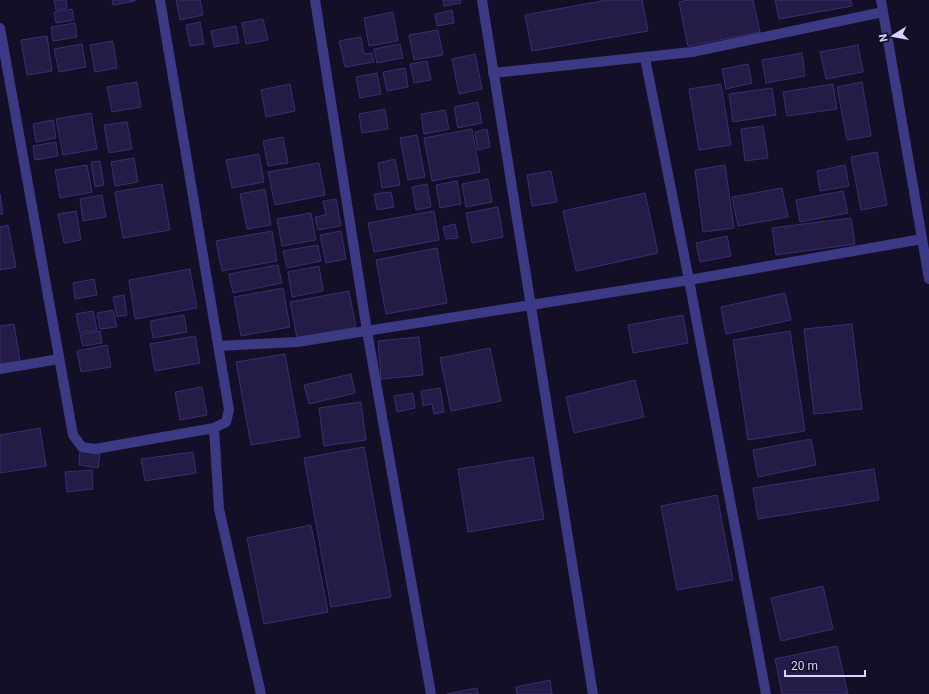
<svg xmlns="http://www.w3.org/2000/svg" width="929" height="694" font-family="Roboto,sans-serif">
<rect width="100%" height="100%" fill="#130f26"/>
<path fill="#241b47" stroke="#3b2d73" d="M 54,0 L 66,0 L 67,8 L 56,10 Z
M 112,0 L 135,0 L 135,1 L 113,5 Z
M 176,0 L 200,0 L 203,15 L 180,20 Z
M 443,0 L 460,0 L 461,3 L 444,6 Z
M 607,0 L 642,0 L 648,31 L 532,51 L 525,15 Z
M 688,0 L 753,0 L 760,32 L 688,46 L 679,2 Z
M 775,0 L 851,0 L 852,6 L 779,19 Z
M 72,9 L 74,20 L 56,23 L 54,12 Z
M 452,10 L 454,23 L 437,26 L 435,14 Z
M 393,12 L 398,41 L 369,46 L 364,18 Z
M 263,19 L 268,40 L 246,44 L 242,23 Z
M 200,22 L 204,44 L 190,46 L 186,25 Z
M 75,23 L 77,37 L 53,41 L 51,27 Z
M 236,26 L 239,43 L 214,47 L 211,31 Z
M 438,30 L 443,55 L 414,60 L 409,35 Z
M 47,36 L 52,71 L 27,75 L 21,40 Z
M 361,37 L 364,54 L 372,53 L 374,62 L 345,67 L 339,41 Z
M 113,41 L 117,68 L 95,72 L 90,45 Z
M 82,44 L 86,67 L 59,72 L 54,49 Z
M 400,44 L 403,58 L 377,63 L 374,49 Z
M 858,45 L 863,72 L 826,79 L 820,52 Z
M 802,53 L 805,76 L 766,83 L 762,60 Z
M 475,54 L 482,89 L 459,94 L 452,59 Z
M 427,61 L 431,80 L 414,83 L 410,64 Z
M 748,64 L 752,83 L 726,89 L 722,69 Z
M 405,68 L 408,87 L 387,91 L 383,72 Z
M 377,73 L 381,94 L 360,98 L 356,77 Z
M 137,82 L 141,107 L 112,112 L 107,87 Z
M 862,82 L 871,136 L 847,140 L 837,87 Z
M 290,84 L 295,111 L 266,117 L 261,90 Z
M 721,84 L 731,145 L 699,150 L 689,89 Z
M 833,84 L 837,109 L 787,116 L 783,92 Z
M 772,88 L 776,115 L 733,122 L 729,94 Z
M 478,102 L 482,123 L 458,128 L 454,107 Z
M 385,109 L 388,129 L 362,133 L 359,114 Z
M 445,110 L 449,129 L 424,134 L 421,114 Z
M 91,113 L 97,149 L 63,155 L 56,119 Z
M 53,120 L 56,138 L 36,142 L 33,124 Z
M 127,122 L 132,149 L 109,153 L 104,125 Z
M 763,126 L 768,158 L 745,161 L 741,129 Z
M 472,129 L 480,172 L 432,181 L 424,138 Z
M 487,129 L 490,147 L 478,150 L 475,132 Z
M 417,135 L 425,177 L 408,180 L 400,138 Z
M 283,137 L 288,163 L 268,166 L 263,141 Z
M 56,142 L 58,156 L 35,160 L 33,146 Z
M 877,152 L 887,205 L 861,210 L 851,157 Z
M 259,154 L 264,182 L 232,188 L 226,160 Z
M 134,158 L 138,182 L 115,186 L 111,162 Z
M 395,159 L 400,185 L 382,188 L 378,163 Z
M 100,161 L 104,185 L 95,187 L 91,162 Z
M 319,163 L 325,195 L 275,205 L 268,172 Z
M 87,165 L 92,192 L 60,198 L 55,170 Z
M 725,165 L 734,228 L 703,232 L 695,170 Z
M 845,165 L 849,186 L 820,191 L 817,171 Z
M 551,171 L 557,202 L 532,206 L 527,175 Z
M 488,179 L 492,202 L 466,207 L 462,184 Z
M 457,181 L 461,204 L 440,208 L 436,185 Z
M 162,184 L 170,230 L 123,238 L 115,192 Z
M 427,184 L 431,207 L 416,210 L 412,187 Z
M 782,188 L 788,217 L 738,226 L 732,197 Z
M 265,189 L 271,225 L 247,229 L 240,194 Z
M 843,191 L 848,213 L 800,222 L 796,200 Z
M 391,192 L 394,207 L 377,210 L 374,194 Z
M 645,193 L 658,253 L 576,271 L 563,211 Z
M 0,194 L 3,214 L 0,214 Z
M 102,195 L 106,217 L 83,221 L 80,199 Z
M 336,199 L 341,226 L 318,230 L 315,217 L 326,215 L 323,201 Z
M 498,207 L 503,237 L 472,243 L 466,213 Z
M 76,211 L 81,240 L 64,243 L 58,214 Z
M 434,211 L 439,240 L 374,252 L 368,223 Z
M 311,213 L 316,240 L 282,246 L 277,219 Z
M 851,218 L 855,244 L 776,255 L 772,228 Z
M 455,224 L 458,238 L 446,239 L 443,227 Z
M 8,225 L 16,267 L 0,270 L 0,227 Z
M 272,231 L 277,261 L 222,271 L 216,241 Z
M 341,231 L 346,259 L 326,263 L 320,235 Z
M 727,236 L 731,256 L 700,262 L 696,243 Z
M 318,245 L 321,261 L 287,268 L 283,251 Z
M 437,248 L 447,303 L 386,314 L 376,260 Z
M 278,265 L 282,283 L 233,293 L 229,274 Z
M 319,266 L 323,291 L 292,297 L 288,272 Z
M 190,269 L 197,308 L 135,319 L 129,280 Z
M 94,279 L 97,295 L 75,299 L 73,283 Z
M 283,288 L 290,327 L 241,336 L 234,297 Z
M 349,291 L 356,327 L 297,338 L 290,302 Z
M 785,293 L 791,320 L 726,334 L 721,307 Z
M 124,295 L 127,315 L 117,317 L 113,297 Z
M 113,310 L 117,327 L 100,329 L 97,313 Z
M 93,311 L 97,330 L 80,333 L 76,314 Z
M 184,315 L 187,332 L 153,338 L 150,321 Z
M 683,315 L 688,343 L 633,353 L 628,325 Z
M 14,324 L 20,361 L 0,364 L 0,326 Z
M 852,324 L 862,409 L 814,414 L 804,329 Z
M 100,331 L 102,343 L 83,346 L 80,335 Z
M 790,331 L 805,431 L 748,440 L 733,340 Z
M 195,336 L 200,363 L 155,371 L 150,344 Z
M 419,337 L 423,375 L 381,379 L 378,341 Z
M 107,345 L 111,367 L 81,372 L 77,351 Z
M 490,348 L 501,401 L 451,411 L 440,358 Z
M 285,354 L 300,437 L 251,445 L 236,362 Z
M 351,374 L 355,393 L 309,404 L 304,385 Z
M 635,380 L 644,417 L 574,433 L 566,397 Z
M 202,387 L 207,415 L 180,420 L 175,392 Z
M 440,388 L 444,412 L 434,414 L 432,404 L 423,406 L 421,391 Z
M 413,393 L 415,408 L 397,412 L 394,396 Z
M 361,402 L 366,440 L 324,446 L 319,408 Z
M 40,428 L 46,466 L 0,473 L 0,435 Z
M 811,439 L 816,465 L 758,477 L 753,450 Z
M 364,447 L 391,597 L 331,607 L 304,458 Z
M 80,450 L 100,453 L 98,468 L 79,465 Z
M 193,452 L 196,473 L 145,481 L 141,459 Z
M 533,457 L 544,519 L 468,532 L 458,469 Z
M 874,469 L 879,500 L 758,519 L 753,488 Z
M 92,470 L 93,489 L 67,492 L 65,472 Z
M 717,495 L 733,580 L 677,590 L 661,506 Z
M 311,525 L 328,612 L 264,624 L 247,538 Z
M 823,586 L 833,629 L 781,641 L 771,598 Z
M 837,646 L 848,694 L 782,694 L 775,659 Z
M 550,680 L 552,694 L 517,694 L 516,687 Z
M 477,688 L 478,694 L 447,694 Z"/>
<g fill="none" stroke-linecap="round" stroke-linejoin="round">
<path stroke="#3d3a85" stroke-width="10" d="M 315,0 L 367,331 L 431,694
M 482,0 L 593,694
M 881,0 L 929,279
M 0,28 L 73,435 L 82,447 L 95,449 L 214,428 L 226,422 L 229,410 L 160,0
M 645,58 L 689,280 L 766,694
M 493,73 L 692,52 L 883,12
M 219,346 L 297,342 L 689,280 L 922,239
M 0,369 L 59,359
M 214,428 L 219,509 L 261,694"/>
</g>
<g transform="translate(893 36) rotate(259)" stroke="#130f26" stroke-width="3" paint-order="stroke">
<path d="M0-3L7 15L0 10L-7 15Z" fill="#d9d4ff"/>
<text y="-6" font-size="11" font-weight="bold" text-anchor="middle" fill="#d9d4ff">N</text>
</g>
<path d="M785 670v6h80v-6" fill="none" stroke="#d9d4ff" stroke-width="2"/>
<text x="791" y="670" font-size="12" fill="#d9d4ff" stroke="#130f26" stroke-width="3" paint-order="stroke">20 m</text>
</svg>
